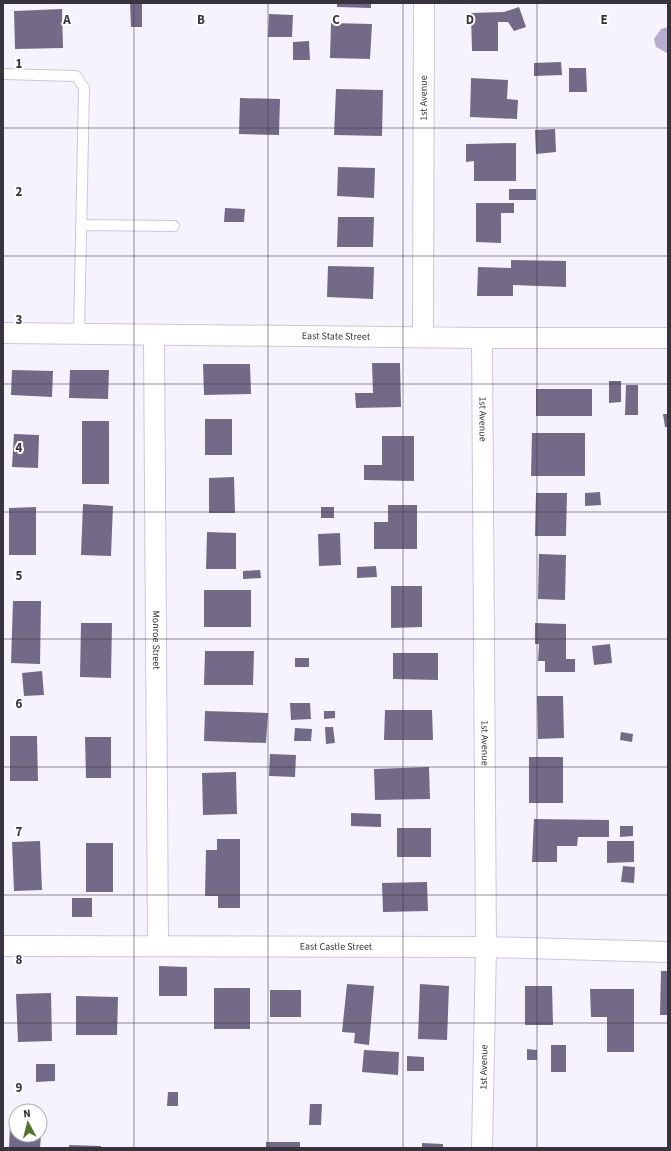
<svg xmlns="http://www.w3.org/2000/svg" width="671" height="1151" font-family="'Source Sans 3',sans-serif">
<rect width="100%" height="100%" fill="#f7f3fe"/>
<path fill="#b7acce" d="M 668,27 L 668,53 L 667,53 L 656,47 L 654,39 L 661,29 Z"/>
<path fill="#736a88" d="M 130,3 L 142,3 L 142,27 L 131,27 Z
M 337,3 L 371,3 L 371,8 L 337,7 Z
M 519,7 L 526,27 L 514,31 L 508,22 L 498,22 L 498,51 L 472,51 L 471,13 L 504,12 Z
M 62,9 L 63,48 L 15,49 L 14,11 Z
M 269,14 L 293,15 L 292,37 L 268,37 Z
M 331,23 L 372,24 L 370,59 L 330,58 Z
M 309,41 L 310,60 L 293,60 L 293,42 Z
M 561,62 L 562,75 L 534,76 L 534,63 Z
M 569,68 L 586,68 L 587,92 L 569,92 Z
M 471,78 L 508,80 L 507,99 L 518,100 L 517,119 L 470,117 Z
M 336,89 L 383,90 L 382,136 L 334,135 Z
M 240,98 L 280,99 L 279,135 L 239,134 Z
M 555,129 L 556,152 L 536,154 L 535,130 Z
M 516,143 L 516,181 L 474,181 L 474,161 L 466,162 L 466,144 Z
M 338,167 L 375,168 L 374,198 L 337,196 Z
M 509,189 L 536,189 L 536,200 L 509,200 Z
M 476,203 L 514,203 L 514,213 L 501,213 L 501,243 L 476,242 Z
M 225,208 L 245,209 L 244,222 L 224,222 Z
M 338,217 L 374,217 L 373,247 L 337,247 Z
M 511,260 L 566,261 L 566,287 L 513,285 L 513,296 L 477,296 L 478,267 L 511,268 Z
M 328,266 L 374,267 L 373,299 L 327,297 Z
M 372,363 L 400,363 L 401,407 L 356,408 L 355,393 L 373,393 Z
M 203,364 L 250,364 L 251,394 L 204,395 Z
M 12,370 L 53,371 L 52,397 L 11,395 Z
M 70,370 L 109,370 L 108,399 L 69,398 Z
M 609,381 L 621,381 L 621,402 L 609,403 Z
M 626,385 L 638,385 L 638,415 L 625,415 Z
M 536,389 L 592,389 L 592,416 L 536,416 Z
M 663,414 L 668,414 L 668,427 L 665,427 Z
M 205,419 L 232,419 L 232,455 L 205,455 Z
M 82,421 L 109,421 L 109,484 L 82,484 Z
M 532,433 L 585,433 L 585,476 L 531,476 Z
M 14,434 L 39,435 L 38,468 L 12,467 Z
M 382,436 L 414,436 L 414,481 L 364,480 L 364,465 L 382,465 Z
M 234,477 L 235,513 L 209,513 L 209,478 Z
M 600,492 L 601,505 L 585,506 L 585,493 Z
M 536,493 L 567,493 L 566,536 L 535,536 Z
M 83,504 L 113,506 L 111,556 L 81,555 Z
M 388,505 L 417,505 L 417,549 L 374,549 L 374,522 L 388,522 Z
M 36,507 L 36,555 L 9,555 L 9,508 Z
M 321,507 L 334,507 L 334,518 L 321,518 Z
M 207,532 L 236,533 L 236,569 L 206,569 Z
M 340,533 L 341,565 L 319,566 L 318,534 Z
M 539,554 L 566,555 L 565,600 L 538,599 Z
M 376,566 L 377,577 L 357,578 L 357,567 Z
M 260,570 L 261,578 L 243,579 L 243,571 Z
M 391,586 L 422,586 L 422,627 L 391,628 Z
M 204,590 L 251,590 L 251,627 L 204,627 Z
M 13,601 L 41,601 L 40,664 L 11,663 Z
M 81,623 L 112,623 L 111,678 L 80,677 Z
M 535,623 L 566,624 L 566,659 L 575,659 L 575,672 L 545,672 L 545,661 L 538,661 L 539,644 L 535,644 Z
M 610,644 L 612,663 L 594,665 L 592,646 Z
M 205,651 L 254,651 L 253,685 L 204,685 Z
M 393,653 L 438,653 L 438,680 L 393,679 Z
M 295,658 L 309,658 L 309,667 L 295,667 Z
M 42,671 L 44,695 L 24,696 L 22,673 Z
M 537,696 L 563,696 L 564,738 L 538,739 Z
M 290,703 L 310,703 L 311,719 L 291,720 Z
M 385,710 L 432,710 L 433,740 L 384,740 Z
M 205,711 L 268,713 L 266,743 L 204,741 Z
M 324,711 L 335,711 L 335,718 L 324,719 Z
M 325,727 L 333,727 L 335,743 L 326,744 Z
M 295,728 L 312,729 L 311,741 L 294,741 Z
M 621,732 L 633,734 L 632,742 L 620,740 Z
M 10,736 L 37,736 L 38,781 L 10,781 Z
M 85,737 L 111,737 L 111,778 L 86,778 Z
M 270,754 L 296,755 L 295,777 L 269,776 Z
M 529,757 L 563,757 L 563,803 L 529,803 Z
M 429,767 L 430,799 L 375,800 L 374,769 Z
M 236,772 L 237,814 L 203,815 L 202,773 Z
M 351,813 L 381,814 L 381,827 L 351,826 Z
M 534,819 L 609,820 L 609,837 L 578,837 L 577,846 L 557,846 L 557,862 L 532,862 Z
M 620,826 L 633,826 L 633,836 L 620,837 Z
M 397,828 L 431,828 L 431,857 L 397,857 Z
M 217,839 L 240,839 L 240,908 L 218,908 L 218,896 L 205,896 L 206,850 L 217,850 Z
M 40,841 L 42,890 L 14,891 L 12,842 Z
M 607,841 L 634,841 L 634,862 L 607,863 Z
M 86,843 L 113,843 L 113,892 L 86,892 Z
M 623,866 L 635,867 L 634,883 L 621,882 Z
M 427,882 L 428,911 L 383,912 L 382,883 Z
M 72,898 L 92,898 L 92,917 L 72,917 Z
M 159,966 L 187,967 L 187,996 L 159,996 Z
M 661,971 L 668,971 L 668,1015 L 660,1015 Z
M 347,984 L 374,986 L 369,1045 L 354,1043 L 355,1033 L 342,1032 Z
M 420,984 L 449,986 L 447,1040 L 418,1039 Z
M 525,986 L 552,986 L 553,1025 L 525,1025 Z
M 214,988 L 250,988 L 250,1029 L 214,1029 Z
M 590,989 L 634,989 L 634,1052 L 607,1052 L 607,1017 L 591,1017 Z
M 270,990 L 301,990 L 301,1017 L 270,1017 Z
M 51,993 L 52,1041 L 18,1042 L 16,994 Z
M 76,996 L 118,997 L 117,1035 L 76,1035 Z
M 551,1045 L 566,1045 L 566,1072 L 551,1072 Z
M 527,1049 L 537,1050 L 537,1060 L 527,1060 Z
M 364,1050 L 399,1052 L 398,1075 L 362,1072 Z
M 407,1056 L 424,1057 L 424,1071 L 407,1071 Z
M 36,1064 L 55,1064 L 55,1081 L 36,1082 Z
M 168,1092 L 178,1092 L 178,1106 L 167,1106 Z
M 310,1104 L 322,1104 L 321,1125 L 309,1125 Z
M 10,1125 L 16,1126 L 16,1135 L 41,1135 L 40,1148 L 9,1148 Z
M 266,1142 L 300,1142 L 300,1148 L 266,1148 Z
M 422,1143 L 443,1144 L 443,1148 L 422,1148 Z
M 69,1145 L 101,1146 L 101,1148 L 69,1148 Z"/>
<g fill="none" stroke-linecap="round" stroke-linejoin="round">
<defs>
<path id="lane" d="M 3,74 L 76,76 L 84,88 L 79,334
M 81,225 L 174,226"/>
<g id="street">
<path id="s1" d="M 3,333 L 482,338 L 668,338"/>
<path id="s2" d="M 154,336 L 158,945"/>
<path id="s3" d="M 423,337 L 424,3"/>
<path id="s4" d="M 482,338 L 486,947 L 482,1148"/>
<path id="s5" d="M 3,946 L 486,947 L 668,952"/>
</g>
</defs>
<use href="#lane" stroke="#cdc5df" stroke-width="12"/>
<use href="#street" stroke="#cdc5df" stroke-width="22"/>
<use href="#lane" stroke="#fff" stroke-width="10"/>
<use href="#street" stroke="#fff" stroke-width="20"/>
</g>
<path fill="none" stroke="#38343f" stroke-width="1" stroke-opacity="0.55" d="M 134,3 L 134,1148M 268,3 L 268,1148M 403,3 L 403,1148M 537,3 L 537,1148M 3,128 L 668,128M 3,256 L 668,256M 3,384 L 668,384M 3,512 L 668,512M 3,639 L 668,639M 3,767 L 668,767M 3,895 L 668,895M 3,1023 L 668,1023"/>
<g text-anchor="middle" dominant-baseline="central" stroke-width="4" stroke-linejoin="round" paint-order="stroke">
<g font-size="10" fill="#38343f" stroke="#fff">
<text stroke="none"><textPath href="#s3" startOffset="239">1st Avenue</textPath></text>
<text stroke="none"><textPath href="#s1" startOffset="333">East State Street</textPath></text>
<text stroke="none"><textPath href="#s4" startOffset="81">1st Avenue</textPath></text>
<text stroke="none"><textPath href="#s2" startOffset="304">Monroe Street</textPath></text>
<text stroke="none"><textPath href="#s4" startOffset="405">1st Avenue</textPath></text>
<text stroke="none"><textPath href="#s5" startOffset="333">East Castle Street</textPath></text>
<text transform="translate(484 1067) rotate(-89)">1st Avenue</text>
</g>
</g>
<g font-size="13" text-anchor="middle" font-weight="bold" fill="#38343f" stroke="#fff" stroke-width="4" stroke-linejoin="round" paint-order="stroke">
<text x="67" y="24">A</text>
<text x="201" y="24">B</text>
<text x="336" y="24">C</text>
<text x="470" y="24">D</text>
<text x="604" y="24">E</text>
<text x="19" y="68">1</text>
<text x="19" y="196">2</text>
<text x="19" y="324">3</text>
<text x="19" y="452">4</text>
<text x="19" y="580">5</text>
<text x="19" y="708">6</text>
<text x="19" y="836">7</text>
<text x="19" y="964">8</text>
<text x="19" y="1092">9</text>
</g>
<rect width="671" height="1151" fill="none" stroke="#38343f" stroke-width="8"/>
<g transform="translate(28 1123) rotate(353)"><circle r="19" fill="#ffffff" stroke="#afaeb2"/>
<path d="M0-3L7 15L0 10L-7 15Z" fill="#53732a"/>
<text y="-6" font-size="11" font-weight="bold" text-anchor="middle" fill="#38343f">N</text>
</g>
</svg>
